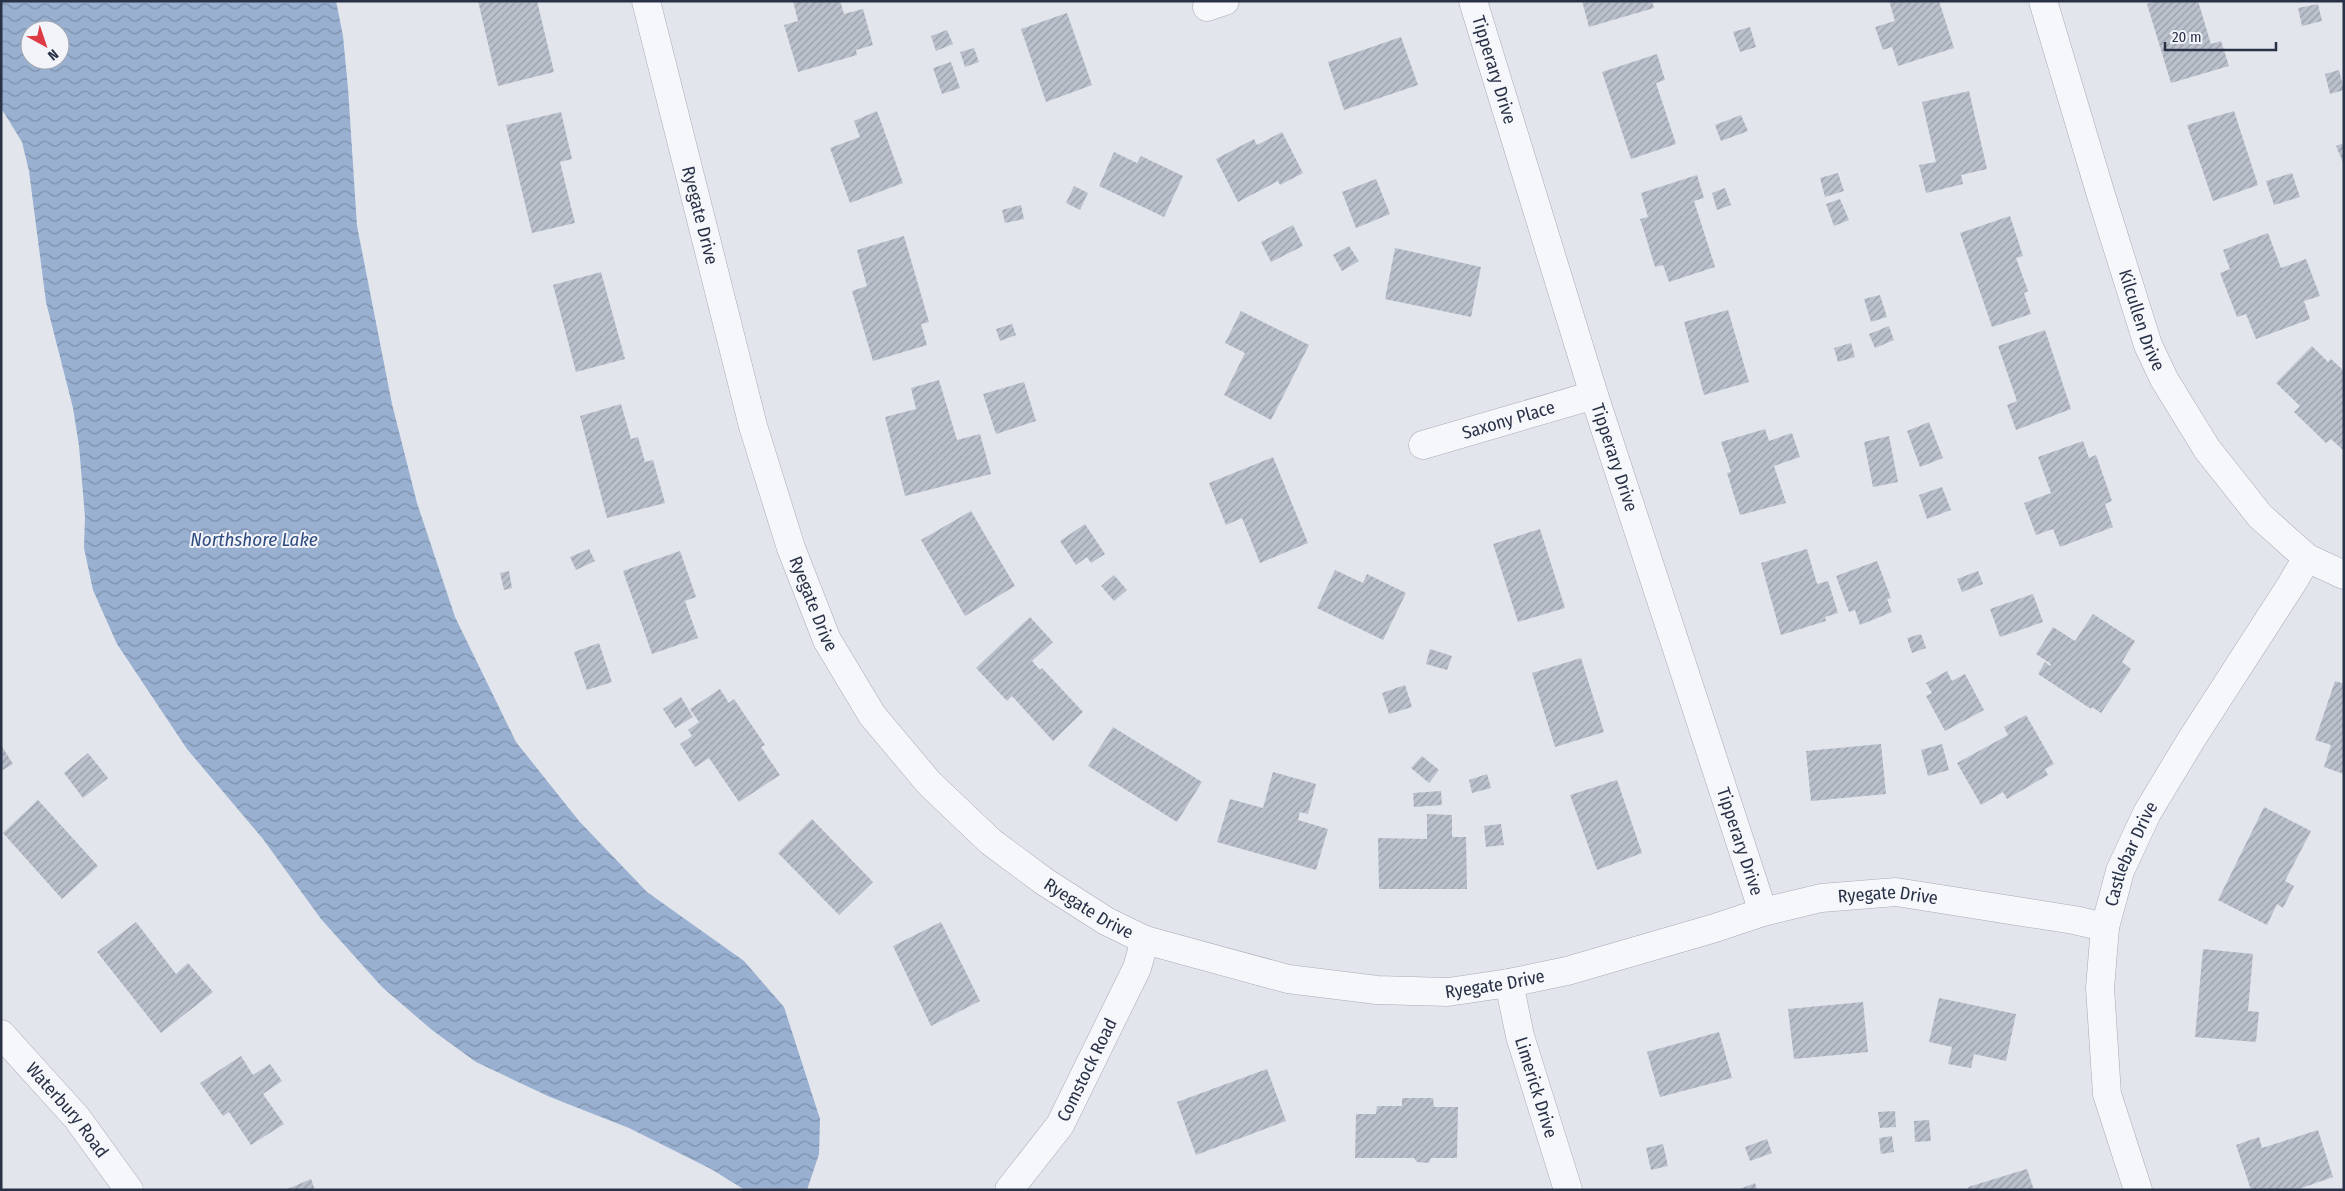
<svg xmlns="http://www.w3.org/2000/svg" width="2345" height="1191" font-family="'Fira Sans Condensed',sans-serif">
<defs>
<pattern id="water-waves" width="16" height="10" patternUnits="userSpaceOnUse" patternTransform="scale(1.25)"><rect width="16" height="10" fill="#99b0d0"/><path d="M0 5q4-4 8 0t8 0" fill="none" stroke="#7d90ab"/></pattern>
<pattern id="building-hatch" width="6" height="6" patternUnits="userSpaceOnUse" patternTransform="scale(1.25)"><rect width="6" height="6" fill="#bbc1cc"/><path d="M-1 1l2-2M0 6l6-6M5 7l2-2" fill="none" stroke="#989da7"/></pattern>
</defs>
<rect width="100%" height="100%" fill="#e2e5ec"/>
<path fill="url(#water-waves)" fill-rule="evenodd" d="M 1,1 L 336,1 L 343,36 L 348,88 L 357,226 L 392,404 L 417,503 L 455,617 L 516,742 L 579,821 L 647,892 L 744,961 L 784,1007 L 820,1119 L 819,1154 L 807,1190 L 745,1190 L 711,1169 L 629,1128 L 550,1097 L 476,1062 L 432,1030 L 382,987 L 321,919 L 263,839 L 187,749 L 117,644 L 93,590 L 84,548 L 85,517 L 79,446 L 73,408 L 46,302 L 29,171 L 22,142 L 1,108 ZM 30,30 L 60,30 L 60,60 L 30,60 Z"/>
<path fill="url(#building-hatch)" d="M 478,1 L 537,1 L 554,72 L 498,86 Z
M 793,1 L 840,1 L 844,14 L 863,9 L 873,45 L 856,50 L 857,55 L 798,72 L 784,25 L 798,21 Z
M 1582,1 L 1652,1 L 1654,8 L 1589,27 Z
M 1889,1 L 1939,1 L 1954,48 L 1898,66 L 1892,47 L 1883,50 L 1875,27 L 1895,21 Z
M 2155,1 L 2198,1 L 2211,44 L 2221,41 L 2229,66 L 2171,83 L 2147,4 Z
M 2318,4 L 2322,21 L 2302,26 L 2298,8 Z
M 1067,13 L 1092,85 L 1046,102 L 1021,29 Z
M 1750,27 L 1756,47 L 1740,52 L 1733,32 Z
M 947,30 L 953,44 L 936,51 L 931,36 Z
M 1401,37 L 1418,85 L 1344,110 L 1328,62 Z
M 974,48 L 979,62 L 965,67 L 960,52 Z
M 1657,54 L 1665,80 L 1656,83 L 1676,144 L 1631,159 L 1602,72 Z
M 951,62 L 960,88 L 942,94 L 933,68 Z
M 2339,70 L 2344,90 L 2330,94 L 2325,74 Z
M 1969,91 L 1987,169 L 1961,175 L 1963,184 L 1926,193 L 1919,165 L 1936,162 L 1922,102 Z
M 877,111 L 903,183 L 850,203 L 830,148 L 860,137 L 854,121 Z
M 2234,111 L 2258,185 L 2213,201 L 2187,125 Z
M 561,112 L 572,159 L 560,162 L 575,223 L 532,233 L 506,125 Z
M 1741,115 L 1748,131 L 1721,141 L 1715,125 Z
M 1282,132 L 1303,173 L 1280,185 L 1278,181 L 1238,202 L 1216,159 L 1254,139 L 1257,145 Z
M 2344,143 L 2344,165 L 2336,146 Z
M 1114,152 L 1137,163 L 1141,156 L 1183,176 L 1164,217 L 1099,186 Z
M 1838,173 L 1844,191 L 1825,197 L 1820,178 Z
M 2292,173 L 2300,197 L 2274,205 L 2266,181 Z
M 1697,175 L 1704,198 L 1694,201 L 1715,267 L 1669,282 L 1663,265 L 1655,267 L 1645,234 L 1640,219 L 1648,217 L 1641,193 Z
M 1376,179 L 1390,214 L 1356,228 L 1342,192 Z
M 1074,186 L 1088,193 L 1080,210 L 1066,203 Z
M 1725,188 L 1731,205 L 1717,210 L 1712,193 Z
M 1840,199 L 1849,220 L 1834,226 L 1826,204 Z
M 1021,205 L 1024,219 L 1005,223 L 1002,210 Z
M 2010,216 L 2023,256 L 2016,258 L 2028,291 L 2024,293 L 2031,314 L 1992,327 L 1960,233 Z
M 1293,225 L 1303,246 L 1271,262 L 1261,242 Z
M 2268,233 L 2281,268 L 2306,259 L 2320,296 L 2304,301 L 2310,319 L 2256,339 L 2246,314 L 2237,317 L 2220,273 L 2230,269 L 2223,250 Z
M 904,236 L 929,322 L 921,324 L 927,345 L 873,361 L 852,291 L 867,286 L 857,250 Z
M 1349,246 L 1359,261 L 1342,271 L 1333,255 Z
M 1395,248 L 1481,267 L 1471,317 L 1385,299 Z
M 601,272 L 625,359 L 576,372 L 553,285 Z
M 1880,295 L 1887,317 L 1871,322 L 1864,299 Z
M 1728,310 L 1749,382 L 1704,395 L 1684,322 Z
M 1241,311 L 1309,345 L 1271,420 L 1224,395 L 1245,353 L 1225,343 Z
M 1012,324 L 1016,335 L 1000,341 L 996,329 Z
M 1889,326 L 1894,340 L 1875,348 L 1869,334 Z
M 2045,330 L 2071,409 L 2016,430 L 2007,405 L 2017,401 L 1998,346 Z
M 1851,343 L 1855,357 L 1838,362 L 1834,348 Z
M 2312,346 L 2328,362 L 2331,359 L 2344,371 L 2344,451 L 2331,439 L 2326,443 L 2294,412 L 2300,406 L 2276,383 Z
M 939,380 L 957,440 L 980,434 L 991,474 L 905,496 L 885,417 L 916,409 L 911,388 Z
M 1024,382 L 1036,421 L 996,434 L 983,394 Z
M 621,404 L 631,439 L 638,437 L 645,462 L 653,460 L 665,503 L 607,518 L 580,416 Z
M 1929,422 L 1943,458 L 1920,467 L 1907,431 Z
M 1765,429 L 1769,441 L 1792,433 L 1800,457 L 1774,466 L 1786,503 L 1740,515 L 1727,473 L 1731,472 L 1721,442 Z
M 1889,436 L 1898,482 L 1873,487 L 1864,442 Z
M 2083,441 L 2089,458 L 2096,455 L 2112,501 L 2105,504 L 2113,527 L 2060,547 L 2053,529 L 2036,535 L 2024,503 L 2051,493 L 2038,457 Z
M 1273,457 L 1308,543 L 1260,563 L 1242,518 L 1226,525 L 1209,483 Z
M 1942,487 L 1951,510 L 1927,519 L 1919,495 Z
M 971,511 L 1015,586 L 965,616 L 921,540 Z
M 1085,524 L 1105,554 L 1091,563 L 1087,557 L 1076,565 L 1060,541 Z
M 1540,529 L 1565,608 L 1518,622 L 1493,544 Z
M 589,549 L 595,561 L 576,570 L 570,557 Z
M 1807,549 L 1817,584 L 1828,581 L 1838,613 L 1825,617 L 1826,621 L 1781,635 L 1761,563 Z
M 680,551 L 696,597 L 685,601 L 698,638 L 652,654 L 623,571 Z
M 1877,561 L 1891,598 L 1887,599 L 1892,612 L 1860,625 L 1855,610 L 1849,612 L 1836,576 Z
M 1335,570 L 1363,583 L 1367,574 L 1406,593 L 1383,640 L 1317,608 Z
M 509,571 L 512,588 L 504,590 L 500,573 Z
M 1978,571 L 1983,584 L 1962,592 L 1957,579 Z
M 1114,575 L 1127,590 L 1114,601 L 1101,586 Z
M 2033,594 L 2043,622 L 2000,637 L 1990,609 Z
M 2093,614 L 2135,641 L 2122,662 L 2131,669 L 2101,713 L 2092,707 L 2091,709 L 2038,674 L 2045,662 L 2050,666 L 2051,664 L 2036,654 L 2053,627 L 2075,641 Z
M 1030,617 L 1053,642 L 1032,661 L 1040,670 L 1042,668 L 1083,712 L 1053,741 L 1012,696 L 1007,701 L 976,668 Z
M 1921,634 L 1926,648 L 1912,653 L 1907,638 Z
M 599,643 L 612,682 L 587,690 L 574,652 Z
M 1430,649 L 1452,656 L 1447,670 L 1426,664 Z
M 1581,658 L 1604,732 L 1555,747 L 1532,673 Z
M 1947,671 L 1952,681 L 1965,674 L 1984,710 L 1945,731 L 1926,696 L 1932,693 L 1926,683 Z
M 2335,681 L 2344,684 L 2344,774 L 2324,767 L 2331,745 L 2315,740 Z
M 1405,685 L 1412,707 L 1389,714 L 1382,693 Z
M 720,689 L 729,703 L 734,699 L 765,745 L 761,747 L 780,775 L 739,802 L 709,758 L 695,767 L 680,744 L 692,736 L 688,730 L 699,722 L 690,709 Z
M 681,697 L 693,717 L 675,728 L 663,709 Z
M 2026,715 L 2054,764 L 2045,769 L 2048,775 L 2007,799 L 2003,792 L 1981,805 L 1957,763 L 2008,735 L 2004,727 Z
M 1113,727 L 1202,782 L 1177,822 L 1088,766 Z
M 1881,744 L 1886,794 L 1811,801 L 1806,751 Z
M 1942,744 L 1949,770 L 1928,776 L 1921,750 Z
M 1,745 L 13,764 L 1,771 Z
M 88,753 L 108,778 L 83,798 L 64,773 Z
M 1422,756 L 1439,770 L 1429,783 L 1411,768 Z
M 1273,772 L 1316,784 L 1308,814 L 1300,812 L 1298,820 L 1328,829 L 1316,870 L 1217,842 L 1230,799 L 1263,808 Z
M 1487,774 L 1491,788 L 1472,793 L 1469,780 Z
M 1617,780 L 1642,853 L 1597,870 L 1570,795 Z
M 1441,791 L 1442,805 L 1414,807 L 1413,793 Z
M 38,800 L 98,866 L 62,899 L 3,833 Z
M 2264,807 L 2311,831 L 2285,881 L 2294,886 L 2283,908 L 2277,904 L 2267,925 L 2218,900 Z
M 1427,814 L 1452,815 L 1452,837 L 1466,837 L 1467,889 L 1379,889 L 1378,838 L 1427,839 Z
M 812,819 L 873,882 L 839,915 L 778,853 Z
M 1501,824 L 1504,845 L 1486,847 L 1484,826 Z
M 136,922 L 176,974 L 188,963 L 213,992 L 161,1033 L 97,952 Z
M 941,922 L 980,1001 L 931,1026 L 893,946 Z
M 2203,949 L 2253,954 L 2248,1011 L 2259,1012 L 2256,1042 L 2195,1037 Z
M 1939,998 L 2016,1014 L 2006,1061 L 1974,1054 L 1971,1068 L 1948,1064 L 1952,1047 L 1929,1042 Z
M 1863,1002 L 1868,1052 L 1794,1059 L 1788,1009 Z
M 1719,1032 L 1732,1078 L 1660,1097 L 1647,1052 Z
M 241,1056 L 253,1075 L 270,1064 L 282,1081 L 263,1094 L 284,1124 L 251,1145 L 229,1112 L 223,1116 L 200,1083 Z
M 1267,1069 L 1286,1121 L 1196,1155 L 1177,1102 Z
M 1402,1098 L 1433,1098 L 1434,1107 L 1458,1107 L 1457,1158 L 1431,1158 L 1429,1163 L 1417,1162 L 1414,1158 L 1355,1158 L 1356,1114 L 1376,1114 L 1377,1106 L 1402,1106 Z
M 1895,1111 L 1896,1127 L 1880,1128 L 1878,1112 Z
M 1929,1120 L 1931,1141 L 1915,1142 L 1914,1121 Z
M 2318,1130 L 2333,1177 L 2296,1190 L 2251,1190 L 2236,1145 L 2259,1137 L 2262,1148 Z
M 1892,1136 L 1894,1152 L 1881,1154 L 1879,1138 Z
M 1767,1139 L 1772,1153 L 1750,1161 L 1745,1147 Z
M 1663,1144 L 1668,1166 L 1651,1170 L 1646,1148 Z
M 2027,1169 L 2034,1190 L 1969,1190 L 1968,1187 Z
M 311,1179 L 315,1190 L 285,1190 Z
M 1755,1183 L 1757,1190 L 1737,1190 Z"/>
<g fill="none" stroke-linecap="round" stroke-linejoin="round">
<defs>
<g id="minor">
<path id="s1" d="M 646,1 L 753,426 L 791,548 L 827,640 L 872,715 L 929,783 L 991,842 L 1045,882 L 1106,921 L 1145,940 L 1288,979 L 1377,990 L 1448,992 L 1509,983 L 1567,971 L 1715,928 L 1763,912 L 1821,898 L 1896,892 L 2074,920 L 2105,927"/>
<path id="s2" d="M 1473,1 L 1594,395 L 1763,912"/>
<path id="s3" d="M 2043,1 L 2101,195 L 2148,345 L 2164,379 L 2207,449 L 2260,516 L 2307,558 L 2344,575"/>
<path d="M 1207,7 L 1225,1"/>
<path id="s4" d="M 1423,445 L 1594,395"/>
<path id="s5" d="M 1509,983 L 1520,1036 L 1568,1190"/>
<path id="s6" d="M 1,1034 L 77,1118 L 129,1190"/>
<path id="s7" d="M 1009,1190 L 1060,1125 L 1137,968 L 1145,940"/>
<path id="s8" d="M 2138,1190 L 2107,1094 L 2100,988 L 2105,927 L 2114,894 L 2120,871 L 2147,813 L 2191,740 L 2291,585 L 2307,558"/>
</g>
</defs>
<use href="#minor" stroke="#a6abb7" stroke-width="29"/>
<use href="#minor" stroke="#f5f7fa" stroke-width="28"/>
</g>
<g text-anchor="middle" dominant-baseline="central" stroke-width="4" stroke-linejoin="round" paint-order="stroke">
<g font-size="18" fill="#283146" stroke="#f2f4f9">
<text stroke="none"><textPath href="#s2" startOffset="72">Tipperary Drive</textPath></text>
<text stroke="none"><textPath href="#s1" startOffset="221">Ryegate Drive</textPath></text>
<text stroke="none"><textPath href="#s3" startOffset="334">Kilcullen Drive</textPath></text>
<text stroke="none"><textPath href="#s4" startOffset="89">Saxony Place</textPath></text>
<text stroke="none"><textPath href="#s2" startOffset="478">Tipperary Drive</textPath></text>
<text stroke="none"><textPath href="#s1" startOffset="626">Ryegate Drive</textPath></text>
<text stroke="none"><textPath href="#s2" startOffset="882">Tipperary Drive</textPath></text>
<text stroke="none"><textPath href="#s8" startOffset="346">Castlebar Drive</textPath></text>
<text stroke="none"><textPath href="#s1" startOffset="1871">Ryegate Drive</textPath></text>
<text stroke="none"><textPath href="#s1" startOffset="1045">Ryegate Drive</textPath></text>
<text stroke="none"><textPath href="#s1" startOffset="1466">Ryegate Drive</textPath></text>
<text stroke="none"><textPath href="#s7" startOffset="144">Comstock Road</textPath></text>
<text stroke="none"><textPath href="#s5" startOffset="108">Limerick Drive</textPath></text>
<text stroke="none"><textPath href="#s6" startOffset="101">Waterbury Road</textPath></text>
</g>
<g font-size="19" font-style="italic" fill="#2d4b7f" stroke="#f2f4f9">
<text x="254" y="539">Northshore Lake</text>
</g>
</g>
<rect width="2345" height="1191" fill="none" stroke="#283146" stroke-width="5"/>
<g transform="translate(45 45) rotate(140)"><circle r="24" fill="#f2f4f9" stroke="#a1a6b1"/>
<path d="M0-4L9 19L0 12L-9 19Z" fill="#de3a46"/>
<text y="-8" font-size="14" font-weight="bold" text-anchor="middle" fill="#283146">N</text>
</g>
<path d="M2165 42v8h111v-8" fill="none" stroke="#283146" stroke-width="2.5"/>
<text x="2172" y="42" font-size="15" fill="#283146" stroke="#f2f4f9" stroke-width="4" paint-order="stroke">20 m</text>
</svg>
